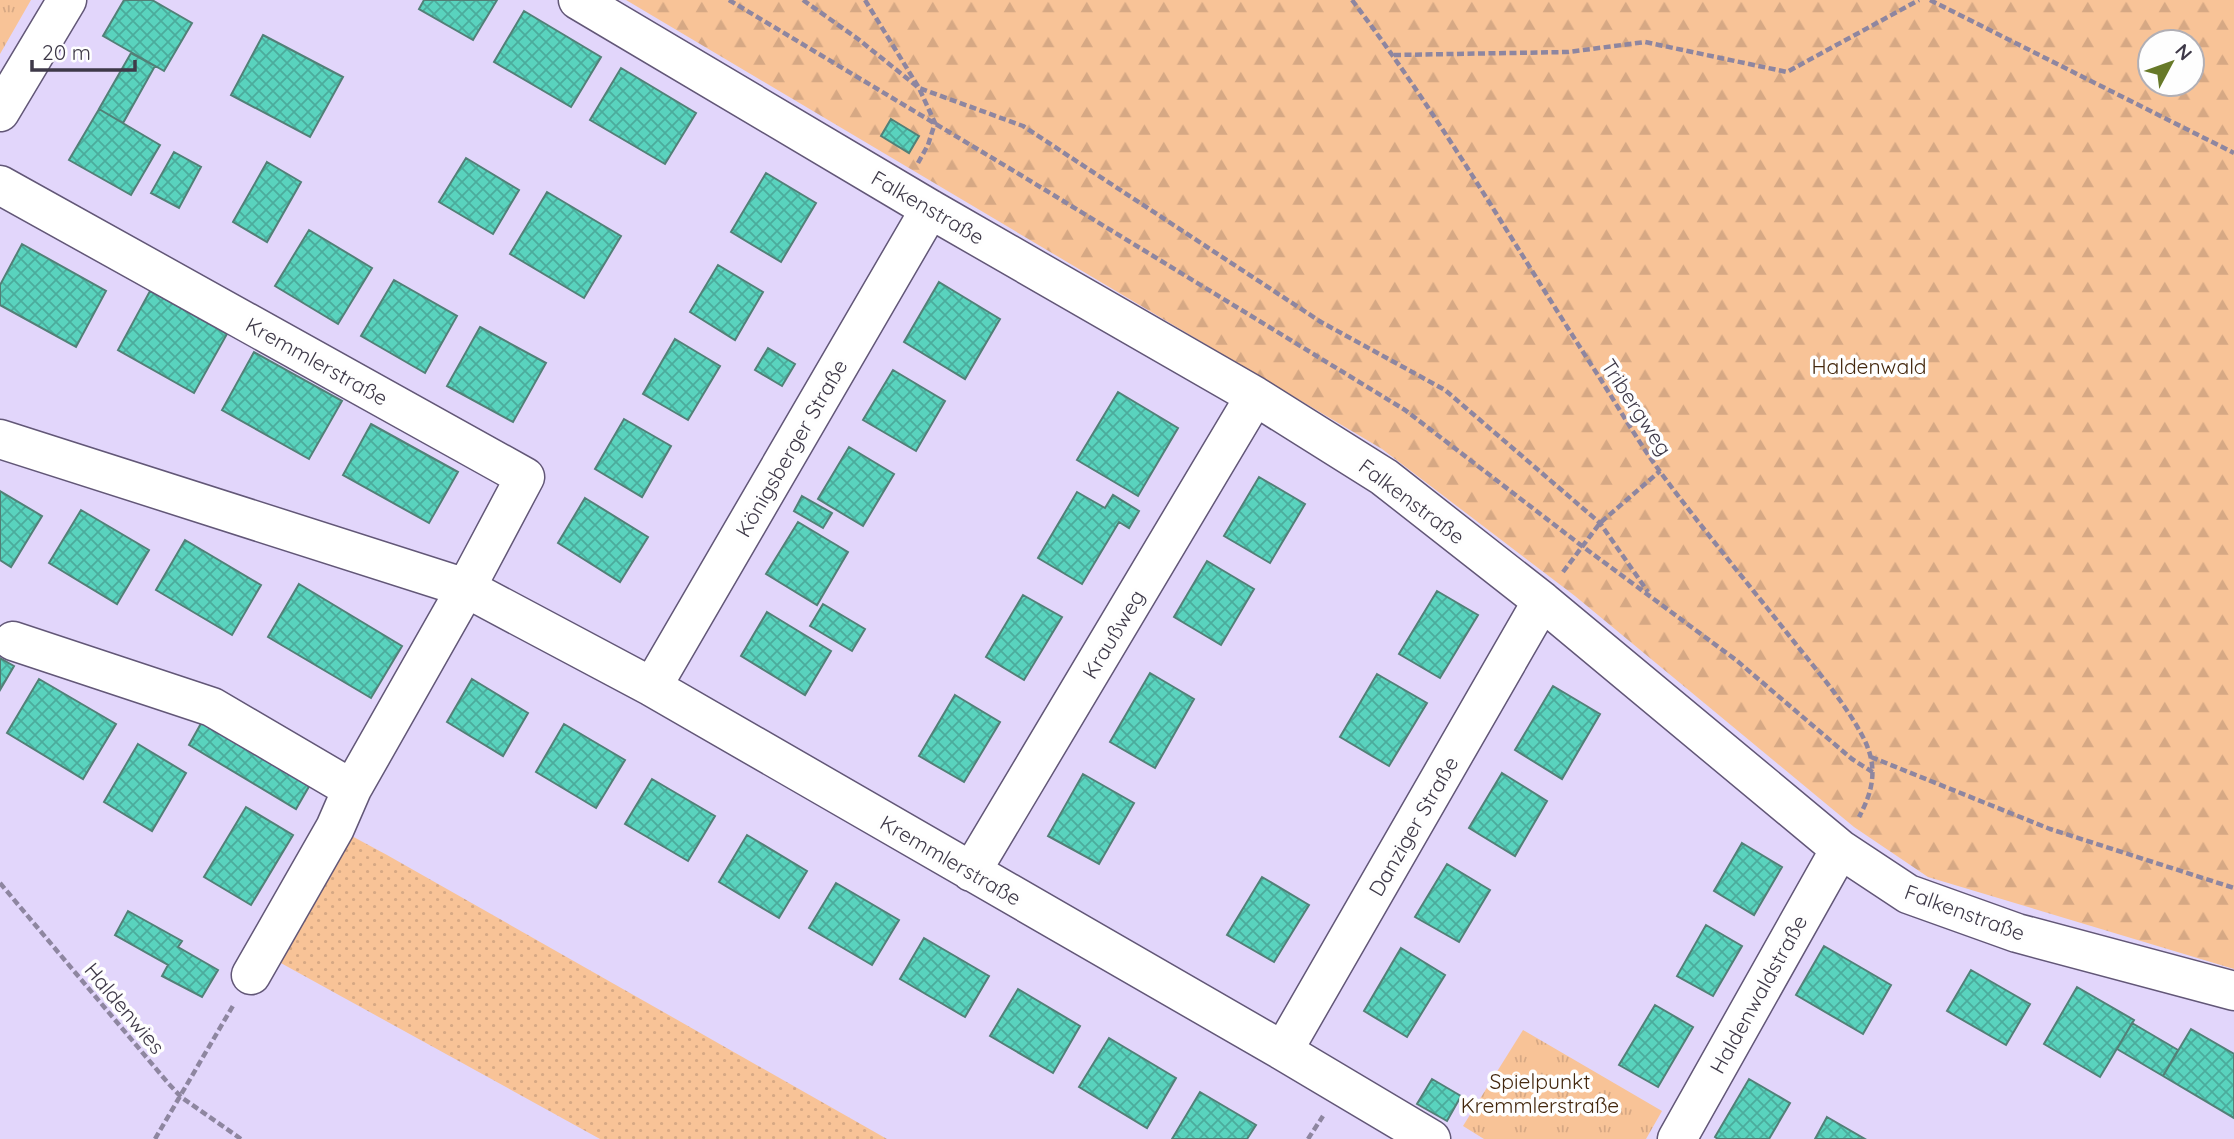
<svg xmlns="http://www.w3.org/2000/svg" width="2234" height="1139" font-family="Quicksand,sans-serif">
<defs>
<pattern id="grass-dots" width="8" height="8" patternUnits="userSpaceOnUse" patternTransform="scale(1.75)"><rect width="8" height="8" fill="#f8c397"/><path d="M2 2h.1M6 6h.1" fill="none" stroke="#d6a884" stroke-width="1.8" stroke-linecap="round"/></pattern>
<pattern id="forest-firs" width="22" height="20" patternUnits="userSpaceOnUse" patternTransform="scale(1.75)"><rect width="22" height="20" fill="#f8c397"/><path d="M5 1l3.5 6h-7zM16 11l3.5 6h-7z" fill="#d6a884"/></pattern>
<pattern id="park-tufts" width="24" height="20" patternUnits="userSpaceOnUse" patternTransform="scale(1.75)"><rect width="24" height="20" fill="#f8c397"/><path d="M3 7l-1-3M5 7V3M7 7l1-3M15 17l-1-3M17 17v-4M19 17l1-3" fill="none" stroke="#d6a884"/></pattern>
<pattern id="building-cross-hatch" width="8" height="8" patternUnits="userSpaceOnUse" patternTransform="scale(1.75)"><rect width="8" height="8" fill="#59d3be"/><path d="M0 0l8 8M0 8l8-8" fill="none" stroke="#4bac9c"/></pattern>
</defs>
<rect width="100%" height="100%" fill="#e2d6fb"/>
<path fill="url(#grass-dots)" d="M 348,834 L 387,855 L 887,1139 L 600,1139 L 279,962 Z"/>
<path fill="url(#forest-firs)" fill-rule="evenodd" d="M 626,0 L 2234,0 L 2234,969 L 1928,877 L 1854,827 L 1575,596 L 1382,449 ZM 2150,42 L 2192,42 L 2192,84 L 2150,84 Z"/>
<path fill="url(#park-tufts)" d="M 0,0 L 31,0 L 0,54 Z
M 1523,1030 L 1662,1111 L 1646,1139 L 1484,1139 L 1463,1126 Z"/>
<path fill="url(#building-cross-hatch)" stroke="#528077" stroke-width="2" d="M 124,0 L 152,0 L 192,23 L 164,71 L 103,36 Z
M 424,0 L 497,0 L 473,40 L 419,9 Z
M 524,11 L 601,57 L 571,107 L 494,62 Z
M 263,35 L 343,77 L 310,137 L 231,95 Z
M 131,53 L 155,66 L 123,123 L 99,109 Z
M 621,68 L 696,113 L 665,164 L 590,120 Z
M 99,109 L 160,145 L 131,195 L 69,160 Z
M 891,119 L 919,136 L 909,153 L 881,136 Z
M 174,152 L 201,167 L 179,208 L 151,193 Z
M 466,158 L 519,190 L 493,234 L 439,202 Z
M 267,162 L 301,182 L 267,242 L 233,222 Z
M 766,173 L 816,203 L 781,262 L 731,232 Z
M 547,192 L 621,236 L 584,298 L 510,254 Z
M 309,230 L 372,268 L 338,324 L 275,286 Z
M 22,244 L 106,291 L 76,347 L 0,305 L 0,285 Z
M 718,265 L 763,292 L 735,340 L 690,312 Z
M 394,280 L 457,316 L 425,373 L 361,336 Z
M 939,282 L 1000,319 L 965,379 L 904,342 Z
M 150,291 L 227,334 L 194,393 L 118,350 Z
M 480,327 L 546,363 L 513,422 L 447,386 Z
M 675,339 L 720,366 L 688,420 L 643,394 Z
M 768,348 L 795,364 L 782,386 L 755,370 Z
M 254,352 L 342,401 L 309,459 L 222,410 Z
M 893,370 L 945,401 L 916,451 L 863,420 Z
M 1118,392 L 1178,428 L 1138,496 L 1077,460 Z
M 624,419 L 671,446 L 642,497 L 595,469 Z
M 371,424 L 458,472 L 429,523 L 343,475 Z
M 849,447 L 894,474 L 863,526 L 818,499 Z
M 1259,477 L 1305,504 L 1270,563 L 1224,536 Z
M 0,491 L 42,516 L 11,567 L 0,560 Z
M 1077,492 L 1105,508 L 1113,495 L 1139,511 L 1129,528 L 1119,522 L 1082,584 L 1038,558 Z
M 802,496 L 832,513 L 823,528 L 794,511 Z
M 585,498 L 648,537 L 620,582 L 558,543 Z
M 81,510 L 149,550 L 117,604 L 49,563 Z
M 798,522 L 848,552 L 817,605 L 766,574 Z
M 185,540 L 261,585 L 232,635 L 156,590 Z
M 1207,561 L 1254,589 L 1221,645 L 1174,617 Z
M 299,584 L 402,646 L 371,698 L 268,637 Z
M 1437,591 L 1478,615 L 1440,678 L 1399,654 Z
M 1023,595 L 1062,617 L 1024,680 L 986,657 Z
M 823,604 L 865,629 L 852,651 L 810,626 Z
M 767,612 L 831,651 L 805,695 L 741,656 Z
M 0,658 L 14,666 L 0,690 Z
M 1150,673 L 1194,699 L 1155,768 L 1110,742 Z
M 1377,674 L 1427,703 L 1389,766 L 1340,737 Z
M 39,679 L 116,724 L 83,779 L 7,733 Z
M 472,679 L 528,713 L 503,756 L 447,722 Z
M 1553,686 L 1600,714 L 1562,779 L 1515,750 Z
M 955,695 L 1000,722 L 964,782 L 919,756 Z
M 203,720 L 311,783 L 296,809 L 189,745 Z
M 564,724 L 625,760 L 596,808 L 536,772 Z
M 138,744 L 186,773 L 152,831 L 104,802 Z
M 1502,773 L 1547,801 L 1515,856 L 1469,828 Z
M 1083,774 L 1134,803 L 1099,864 L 1048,836 Z
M 652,779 L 715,816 L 688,861 L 625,824 Z
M 246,807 L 293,835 L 251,905 L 204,877 Z
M 747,835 L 807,871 L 779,918 L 719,882 Z
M 1742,843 L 1782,867 L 1754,915 L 1714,891 Z
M 1447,864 L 1490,890 L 1459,942 L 1415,917 Z
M 1262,877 L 1309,905 L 1274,962 L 1227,935 Z
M 836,883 L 899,920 L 872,965 L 809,928 Z
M 128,911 L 182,941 L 178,947 L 218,970 L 202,997 L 162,976 L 168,965 L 115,935 Z
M 1706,925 L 1742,946 L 1713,996 L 1677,976 Z
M 924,938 L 989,976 L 965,1017 L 900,979 Z
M 1824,946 L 1891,985 L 1863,1034 L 1796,995 Z
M 1401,948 L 1445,975 L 1407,1037 L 1364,1011 Z
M 1971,970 L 2030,1004 L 2006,1045 L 1947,1011 Z
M 2077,987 L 2134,1020 L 2100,1077 L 2044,1044 Z
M 1018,989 L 1080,1026 L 1053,1073 L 990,1036 Z
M 1655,1005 L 1693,1027 L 1658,1087 L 1619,1065 Z
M 2132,1023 L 2178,1050 L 2163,1076 L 2117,1049 Z
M 2191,1029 L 2234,1054 L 2234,1118 L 2163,1076 Z
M 1109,1038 L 1176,1078 L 1147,1128 L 1079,1087 Z
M 1432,1079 L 1461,1096 L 1447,1121 L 1417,1104 Z
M 1749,1079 L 1790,1103 L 1769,1139 L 1718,1139 L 1715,1137 Z
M 1200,1092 L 1256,1125 L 1247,1139 L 1172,1139 Z
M 1827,1117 L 1865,1139 L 1815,1139 Z"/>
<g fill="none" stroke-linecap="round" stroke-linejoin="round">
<defs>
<path id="minor" d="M 578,0 L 930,209 L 1255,396 L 1384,477 L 1542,601 L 1840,849 L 1908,894 L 2017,933 L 2234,991
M 0,112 L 67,0
M 0,185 L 525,477 L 466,588 L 352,789 L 212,707 L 13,641
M 0,439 L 466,588 L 652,687 L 1283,1051 L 1431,1139
M 652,687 L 930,209
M 971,872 L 1255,396
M 251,975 L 335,828 L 352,789
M 1283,1051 L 1542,601
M 1677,1139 L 1840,849"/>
</defs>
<use href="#minor" stroke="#625777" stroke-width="41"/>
<path stroke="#8e86a0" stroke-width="4.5" stroke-dasharray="7 3.5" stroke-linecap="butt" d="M 729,0 L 1019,174 L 1405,410 L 1582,546 L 1736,660 L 1852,759 L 1874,773
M 803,0 L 858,39 L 919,88 L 1023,126 L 1321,322 L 1445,390 L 1600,523 L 1648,592
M 865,0 L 919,88 L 935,123 L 928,145 L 918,163
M 1352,0 C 1440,116 1513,243 1592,366 C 1615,401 1636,439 1661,473 C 1704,531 1750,586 1795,643 C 1819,673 1845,703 1863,737 C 1878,766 1874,789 1859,817
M 1930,0 L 2234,153
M 1394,55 L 1568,52 L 1645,42 L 1787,72 L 1919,0
M 1563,572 L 1600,523 L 1660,471
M 1871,757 L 2050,829 L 2234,888
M 0,883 L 168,1083 L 181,1097 L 241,1139
M 155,1139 L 234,1004
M 1308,1139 L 1323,1116"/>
<use href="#minor" stroke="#fff" stroke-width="38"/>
</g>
<g text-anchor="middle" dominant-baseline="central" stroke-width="7" stroke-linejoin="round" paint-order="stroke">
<g font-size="21" fill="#3e3948" stroke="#fefefe">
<text transform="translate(928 207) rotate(30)">Falkenstraße</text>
<text transform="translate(317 361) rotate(29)">Kremmlerstraße</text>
<text transform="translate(1637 407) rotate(57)">Tribergweg</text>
<text transform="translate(791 448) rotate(-60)">Königsberger Straße</text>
<text transform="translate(1412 501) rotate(37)">Falkenstraße</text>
<text transform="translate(1113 634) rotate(-59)">Kraußweg</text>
<text transform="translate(1413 826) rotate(-60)">Danziger Straße</text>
<text transform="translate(951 860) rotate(30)">Kremmlerstraße</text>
<text transform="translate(1965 912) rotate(20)">Falkenstraße</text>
<text transform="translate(1758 994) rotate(-61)">Haldenwaldstraße</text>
<text transform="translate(125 1008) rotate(50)">Haldenwies</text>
</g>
<g font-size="21" fill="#44280e" stroke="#fefefe">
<text x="1869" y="366">Haldenwald</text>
<text x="1540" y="1081">Spielpunkt<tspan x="1540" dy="24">Kremmlerstraße</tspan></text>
</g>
</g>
<g transform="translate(2171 63) rotate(49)"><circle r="33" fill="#fefefe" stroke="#b1afb5" stroke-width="2"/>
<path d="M0-5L12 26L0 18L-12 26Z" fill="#677928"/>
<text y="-10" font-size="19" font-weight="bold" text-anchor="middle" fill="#3e3948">N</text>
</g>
<path d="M32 60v10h103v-10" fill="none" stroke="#3e3948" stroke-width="3.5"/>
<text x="42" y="60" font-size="21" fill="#3e3948" stroke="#fefefe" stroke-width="5" paint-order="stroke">20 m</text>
</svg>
